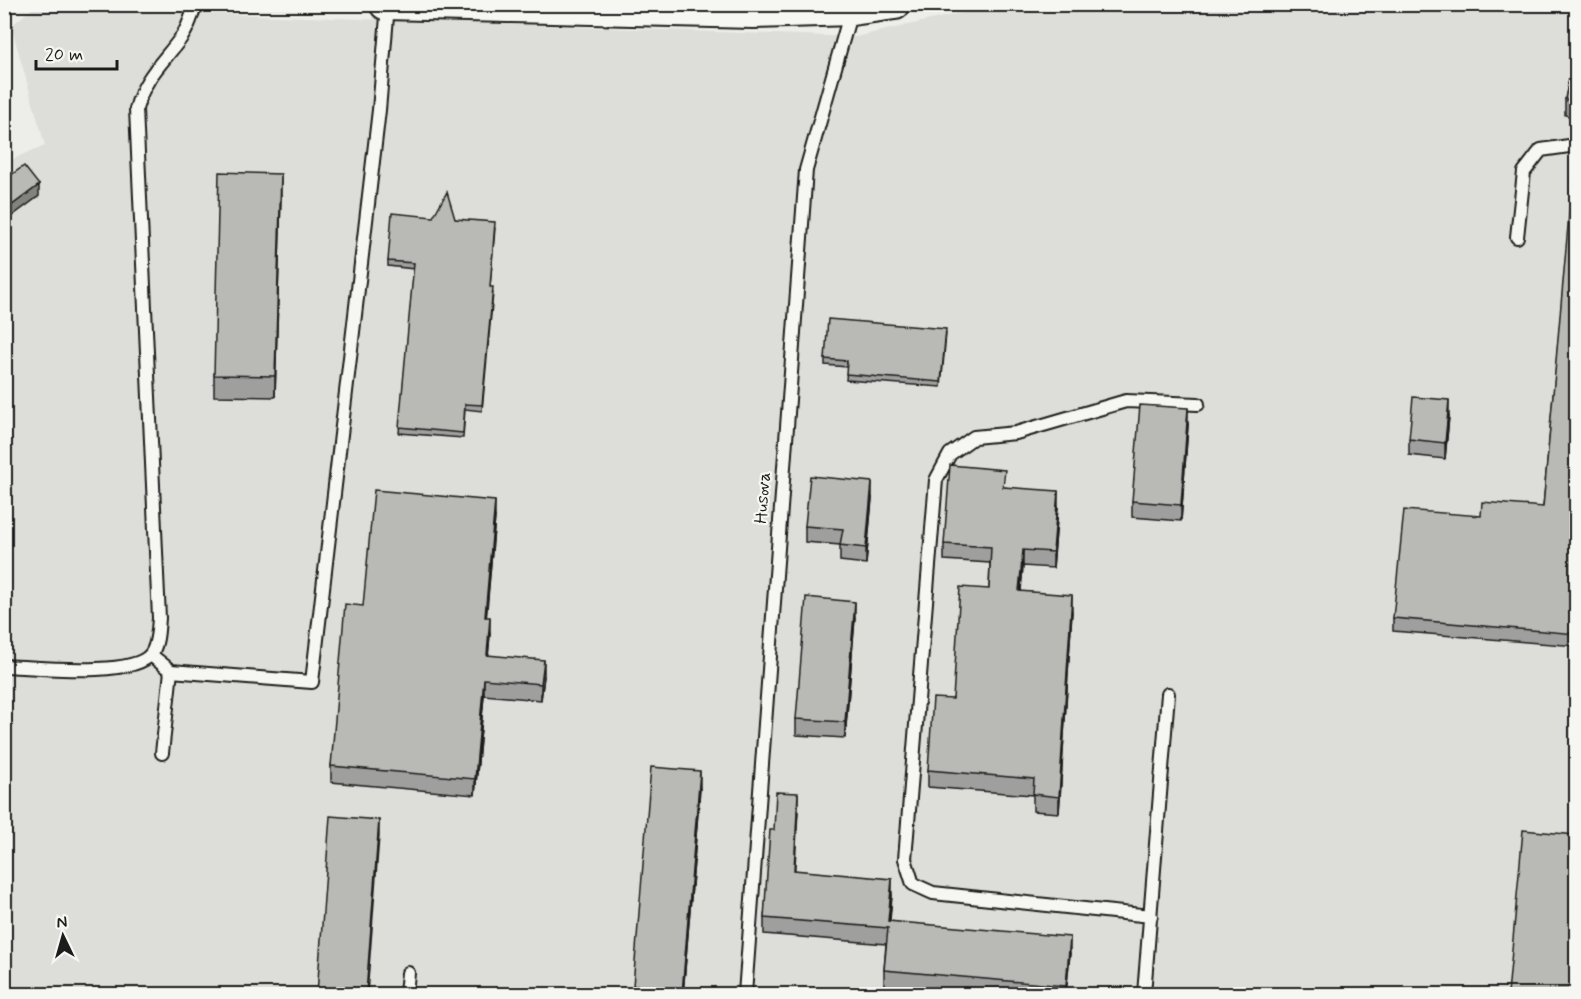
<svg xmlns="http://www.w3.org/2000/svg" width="1581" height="999" font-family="Mynerve,sans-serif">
<rect width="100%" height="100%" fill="#edede9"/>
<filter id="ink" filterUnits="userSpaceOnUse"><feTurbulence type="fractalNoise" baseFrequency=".0167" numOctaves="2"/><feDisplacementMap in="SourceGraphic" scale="12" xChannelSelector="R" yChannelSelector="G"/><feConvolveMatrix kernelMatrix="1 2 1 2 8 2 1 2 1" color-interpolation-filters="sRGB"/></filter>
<g filter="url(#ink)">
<path fill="#ddddda" d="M 1001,4 L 1576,5 L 1576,994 L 5,994 L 4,163 L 45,145 L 11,26 L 34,7 L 855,37 Z"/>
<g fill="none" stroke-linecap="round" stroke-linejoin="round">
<defs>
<path id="service" d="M 4,102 L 4,128
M 1517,237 L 1524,172 L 1541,150 L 1576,145
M 151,655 L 171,671 L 312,682 L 379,110 L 388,5
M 4,666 C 34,667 133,678 151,654 C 158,645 158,629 159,618 L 136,109 C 145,75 164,62 183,35 C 189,26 192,14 196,4
M 162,753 L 171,671
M 1151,916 L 933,893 L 913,884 L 905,859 L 936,480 L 950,454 L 974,437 L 1016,433 L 1126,401 L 1198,404
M 406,994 L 408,973
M 745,994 L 806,170 L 851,11
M 1144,994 L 1168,694"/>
<path id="tertiary" d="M 385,4 L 753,13 L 852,10 L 895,4"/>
</defs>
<use href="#service" stroke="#1c1c1c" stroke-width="16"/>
<use href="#tertiary" stroke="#1c1c1c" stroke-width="34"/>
<use href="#service" stroke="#f6f6f2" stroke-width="12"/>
<use href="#tertiary" stroke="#f6f6f2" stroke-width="30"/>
</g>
<path fill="#9f9f9d" stroke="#1c1c1c" stroke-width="1.5" d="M 1576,46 L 1576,118 L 1565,115 L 1565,99 Z
M 1576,147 L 1576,646 L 1393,631 L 1393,618 L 1481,516 L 1543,507 Z
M 281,195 L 275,397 L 214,396 L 214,375 Z
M 455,219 L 495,228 L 490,287 L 493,293 L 482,411 L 465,409 L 463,438 L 399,433 L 414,269 L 388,266 L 388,261 Z
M 946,334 L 941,387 L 846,380 L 847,367 L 825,365 L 825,359 Z
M 1449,416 L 1445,459 L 1409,455 L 1409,439 Z
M 1188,425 L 1181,521 L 1132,517 L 1132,501 Z
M 1005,487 L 1058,507 L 1053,568 L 1023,566 L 1021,591 L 1072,611 L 1059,813 L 1033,811 L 1033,795 L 928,787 L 928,770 L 953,699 L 989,589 L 990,563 L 944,560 L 944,544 Z
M 872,498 L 866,564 L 840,561 L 840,545 L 805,542 L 805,526 Z
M 495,517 L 486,617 L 490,634 L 488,655 L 544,676 L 541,700 L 484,695 L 475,795 L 331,782 L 331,766 L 363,606 Z
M 855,618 L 845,738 L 796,735 L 796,719 Z
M 700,788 L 683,994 L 633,994 L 633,986 Z
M 798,809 L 794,870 L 892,895 L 890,921 L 1070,953 L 1066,994 L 983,994 L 884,986 L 884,970 L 886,944 L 764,934 L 764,918 L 774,830 Z"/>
<path fill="#82827f" stroke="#1c1c1c" stroke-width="1.5" d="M 281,174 L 281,195 L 275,397 L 275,376 Z
M 39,185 L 39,196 L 4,222 L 4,211 Z
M 1449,400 L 1449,416 L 1445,459 L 1445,443 Z
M 1188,408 L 1188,425 L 1181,521 L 1181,505 Z
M 872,482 L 872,498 L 866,564 L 866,548 Z
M 1058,491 L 1058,507 L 1053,568 L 1053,552 Z
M 495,501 L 495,517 L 485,633 L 485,617 Z
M 1023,550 L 1023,566 L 1019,607 L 1019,591 Z
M 1072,595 L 1072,611 L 1059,813 L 1059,797 Z
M 855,602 L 855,618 L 845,738 L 845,722 Z
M 490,617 L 490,634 L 487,671 L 487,655 Z
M 544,660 L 544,676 L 541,700 L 541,684 Z
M 484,679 L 484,695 L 475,795 L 475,779 Z
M 700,771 L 700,788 L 683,994 L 682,994 Z
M 798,793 L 798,809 L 794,886 L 794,870 Z
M 379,820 L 379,836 L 367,994 L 366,994 Z
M 892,879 L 892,895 L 888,937 L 888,921 Z
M 1070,937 L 1070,953 L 1066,994 L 1066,986 Z"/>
<path fill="#b9b9b6" stroke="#1c1c1c" stroke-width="1.5" d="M 1576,46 L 1576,102 L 1565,99 Z
M 1575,147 L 1576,147 L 1576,634 L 1393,618 L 1404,510 L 1481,516 L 1482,502 L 1543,507 Z
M 24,166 L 39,185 L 4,211 L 4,180 Z
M 219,172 L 281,174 L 275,376 L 214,375 Z
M 447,192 L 455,219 L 495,222 L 490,287 L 493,287 L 482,405 L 465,404 L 463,433 L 399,427 L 414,263 L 388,261 L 392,213 L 433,217 Z
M 828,319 L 946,329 L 941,382 L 846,374 L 847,361 L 825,359 Z
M 1413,397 L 1449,400 L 1445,443 L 1409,439 Z
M 1140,405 L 1188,408 L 1181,505 L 1132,501 Z
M 950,465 L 1005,470 L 1003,487 L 1058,491 L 1053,552 L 1023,550 L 1019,591 L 1072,595 L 1059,797 L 1033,794 L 1034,779 L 928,770 L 933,698 L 953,699 L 960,587 L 989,589 L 991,547 L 944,544 Z
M 810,476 L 872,482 L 866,548 L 840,545 L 843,529 L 805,526 Z
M 374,490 L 495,501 L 485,617 L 490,617 L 487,655 L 544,660 L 541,684 L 484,679 L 475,779 L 331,766 L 345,604 L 363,606 Z
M 806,597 L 855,602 L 845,722 L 796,719 Z
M 651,767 L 700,771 L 682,994 L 638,994 L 639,986 L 633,986 Z
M 776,792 L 798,793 L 794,870 L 892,879 L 888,921 L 1070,937 L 1066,986 L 884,970 L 888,928 L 764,918 L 770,830 L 774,830 Z
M 330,816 L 379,820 L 366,994 L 317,994 Z
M 1523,830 L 1576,835 L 1576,994 L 1508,994 Z
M 1359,989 L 1422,994 L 1358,994 Z"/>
</g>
<g text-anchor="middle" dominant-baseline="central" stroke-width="4.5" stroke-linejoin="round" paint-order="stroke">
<g font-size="18" fill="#1c1c1c" stroke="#f6f6f2">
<text transform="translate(763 498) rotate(-86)">Husova</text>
</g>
</g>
<rect width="1581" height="999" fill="none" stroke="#f6f6f2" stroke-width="24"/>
<rect x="12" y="12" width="1557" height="975" fill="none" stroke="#1c1c1c" stroke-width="2" filter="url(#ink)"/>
<g transform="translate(63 936) rotate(355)" stroke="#f6f6f2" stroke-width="4.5" paint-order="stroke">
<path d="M0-4.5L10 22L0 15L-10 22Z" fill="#1c1c1c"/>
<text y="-9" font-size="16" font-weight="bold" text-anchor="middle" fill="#1c1c1c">N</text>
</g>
<path d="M36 60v9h81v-9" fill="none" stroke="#1c1c1c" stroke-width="3"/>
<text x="45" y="60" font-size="18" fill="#1c1c1c" stroke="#f6f6f2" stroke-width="4.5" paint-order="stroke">20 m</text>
</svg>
